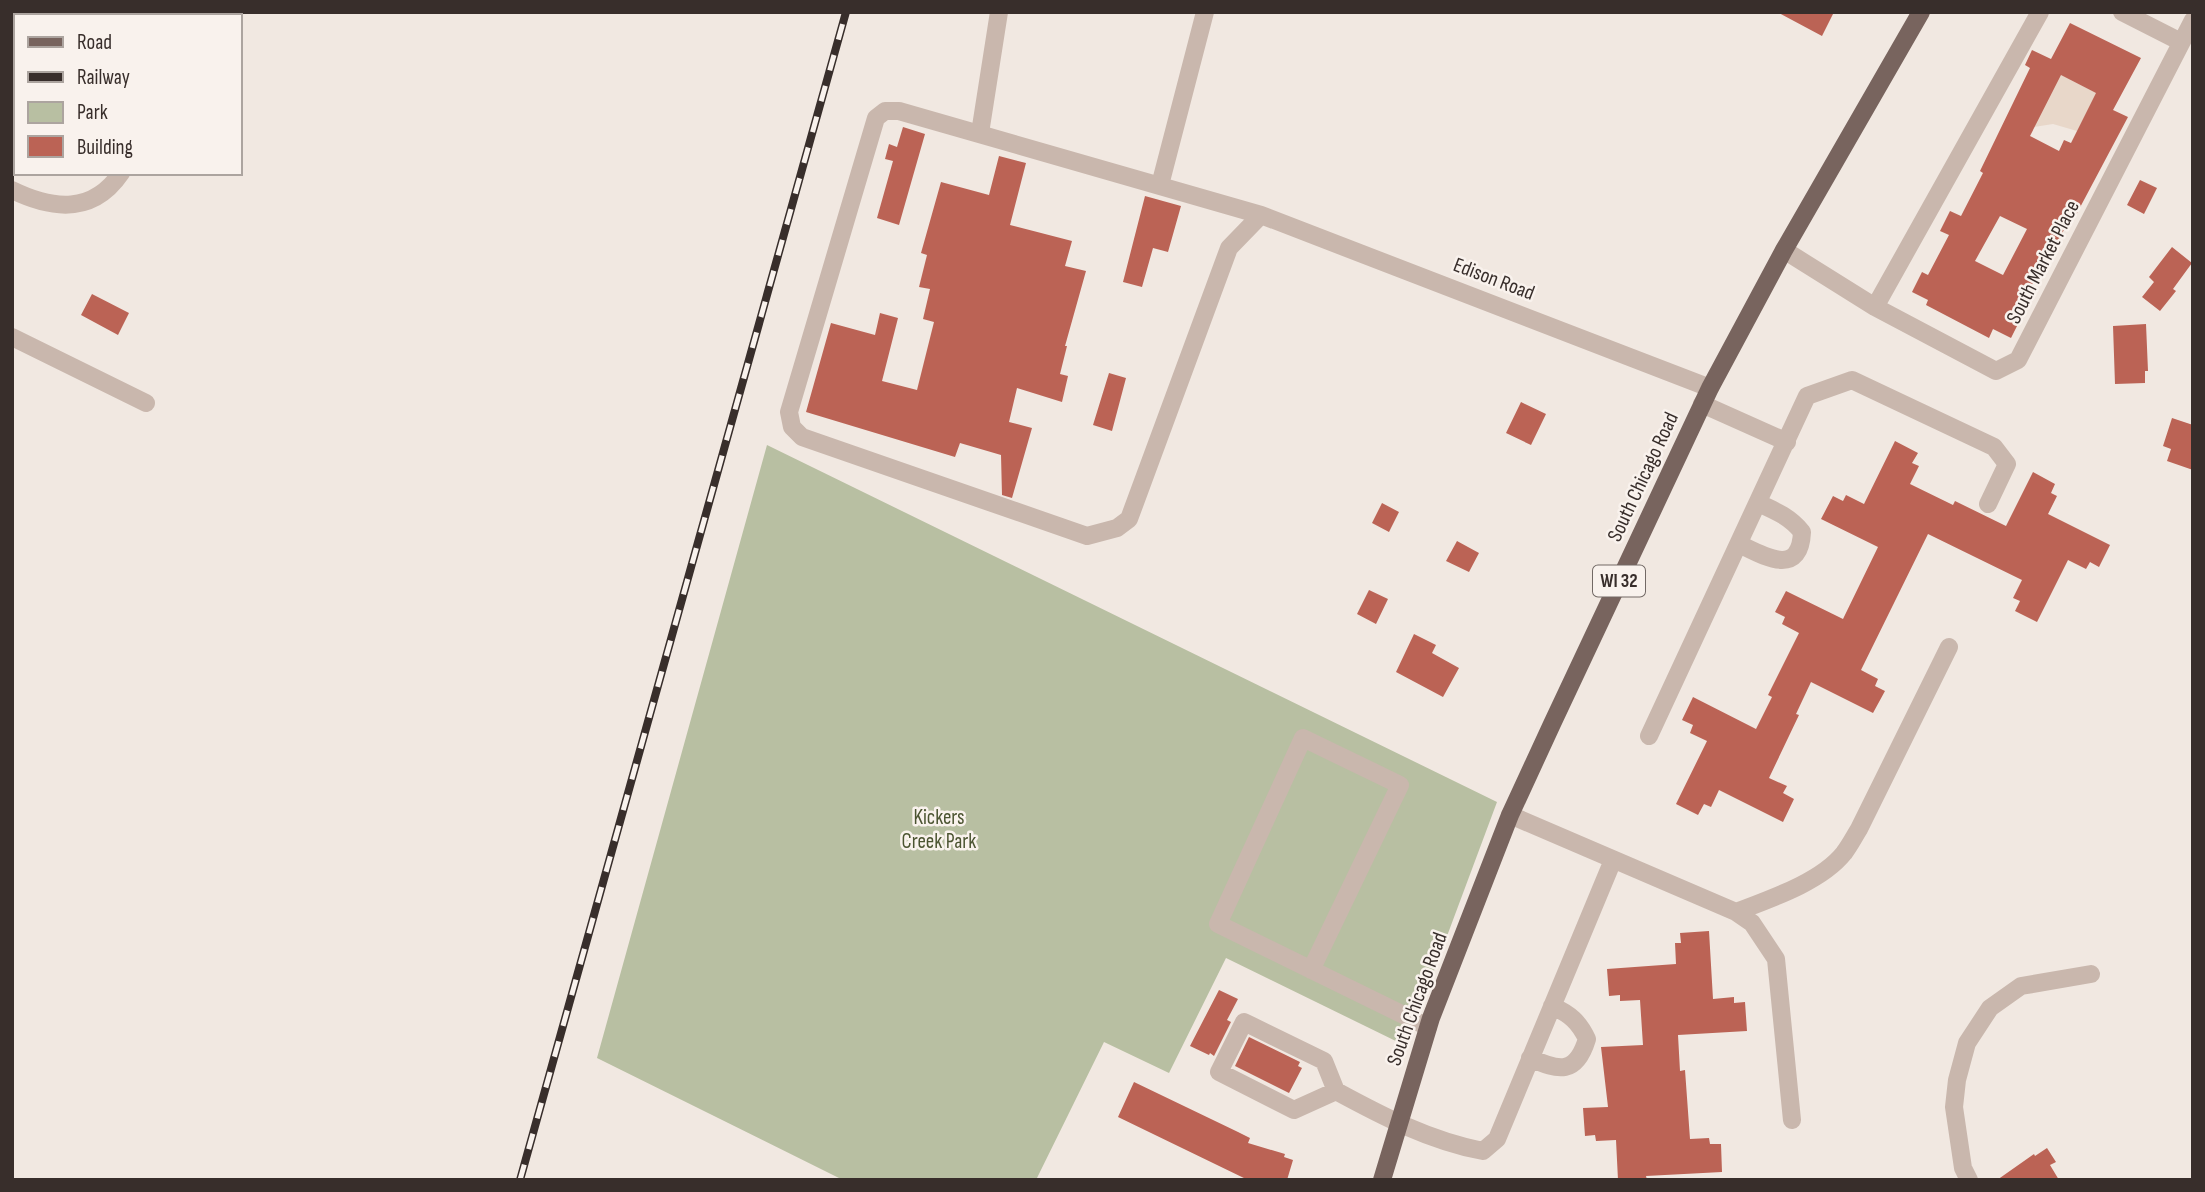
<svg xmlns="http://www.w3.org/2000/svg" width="2205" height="1192" font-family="'Sofia Sans Condensed',sans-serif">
<rect width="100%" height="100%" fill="#f1e8e1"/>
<path fill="#b8bfa2" d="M 767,445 L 1497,802 L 1406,1046 L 1226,958 L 1169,1073 L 1104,1042 L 1036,1180 L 843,1180 L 597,1058 Z"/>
<path fill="#e8d7c9" d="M 2063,65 L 2071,80 L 2097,93 L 2077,131 L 2053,124 L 2034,127 Z"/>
<path fill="#bb6355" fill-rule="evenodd" d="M 1777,12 L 1834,12 L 1822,36 Z
M 2070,23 L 2141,58 L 2113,110 L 2128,117 L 2076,215 L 2073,213 L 2037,280 L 2035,279 L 2014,322 L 2018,324 L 2011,338 L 1993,329 L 1989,338 L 1926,305 L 1928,300 L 1912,292 L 1922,272 L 1928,275 L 1949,235 L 1940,231 L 1950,211 L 1961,216 L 1983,173 L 1980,171 L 2030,68 L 2025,65 L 2032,50 L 2051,59 ZM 2061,75 L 2096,93 L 2071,143 L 2064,140 L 2059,151 L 2030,136 ZM 2000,216 L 2027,229 L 2003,275 L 1975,261 Z
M 903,127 L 925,134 L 899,225 L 877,218 L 893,161 L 885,159 L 889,144 L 897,147 Z
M 999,156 L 1026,163 L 1010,225 L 1072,241 L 1065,266 L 1086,271 L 1065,346 L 1067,346 L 1060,374 L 1068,376 L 1062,402 L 1017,388 L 1009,422 L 1032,428 L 1012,498 L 1002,495 L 1001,455 L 960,443 L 955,457 L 806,412 L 831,323 L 875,335 L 880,313 L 898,318 L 882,381 L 917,390 L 934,322 L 923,319 L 930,289 L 919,287 L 927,255 L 921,253 L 941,182 L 989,195 Z
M 2140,180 L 2157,188 L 2144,214 L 2127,205 Z
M 1145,196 L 1181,206 L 1168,252 L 1153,248 L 1142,287 L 1123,282 Z
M 2172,247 L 2192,263 L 2173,289 L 2176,291 L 2160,311 L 2142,297 L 2154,282 L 2149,277 Z
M 92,294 L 129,313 L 118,335 L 81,315 Z
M 2146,324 L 2148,371 L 2145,371 L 2145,383 L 2115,384 L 2113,326 Z
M 1109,373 L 1126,378 L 1112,431 L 1093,425 Z
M 1521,402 L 1546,414 L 1531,445 L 1506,433 Z
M 2172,418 L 2193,425 L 2193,470 L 2167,461 L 2171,449 L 2163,446 Z
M 1895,441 L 1918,453 L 1912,463 L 1919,466 L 1910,484 L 1953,505 L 1955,501 L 2006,526 L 2033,472 L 2055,484 L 2051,493 L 2057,496 L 2048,514 L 2110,545 L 2099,567 L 2090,562 L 2086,569 L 2068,560 L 2037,622 L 2015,611 L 2020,601 L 2013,598 L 2022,580 L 1928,534 L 1861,670 L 1878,679 L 1875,686 L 1885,691 L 1873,713 L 1811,682 L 1796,714 L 1799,715 L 1769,778 L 1787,786 L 1783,793 L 1794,799 L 1783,822 L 1719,790 L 1711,807 L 1704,804 L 1698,815 L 1676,804 L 1707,741 L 1690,733 L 1693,725 L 1682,720 L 1693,697 L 1756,729 L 1772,697 L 1768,695 L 1799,633 L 1782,624 L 1785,617 L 1775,612 L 1786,591 L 1843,619 L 1878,547 L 1821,519 L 1833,496 L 1843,501 L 1846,495 L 1864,504 Z
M 1382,503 L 1399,512 L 1389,532 L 1372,523 Z
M 1457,541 L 1479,553 L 1469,572 L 1446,561 Z
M 1369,590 L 1388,599 L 1376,624 L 1357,614 Z
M 1414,634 L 1436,645 L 1432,653 L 1459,668 L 1443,697 L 1396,672 Z
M 1709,931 L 1713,999 L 1734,997 L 1734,1003 L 1745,1002 L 1747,1031 L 1678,1035 L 1680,1071 L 1685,1070 L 1690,1139 L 1709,1138 L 1710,1144 L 1721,1144 L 1722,1172 L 1646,1176 L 1647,1180 L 1618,1180 L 1616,1140 L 1596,1141 L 1595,1135 L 1585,1136 L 1583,1108 L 1608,1107 L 1601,1047 L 1643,1045 L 1640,1000 L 1620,1001 L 1620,995 L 1609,996 L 1607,969 L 1676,964 L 1675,943 L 1681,943 L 1680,933 Z
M 1219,990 L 1238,999 L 1227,1020 L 1231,1022 L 1214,1056 L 1210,1053 L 1209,1055 L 1190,1046 Z
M 1249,1037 L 1300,1062 L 1298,1066 L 1302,1068 L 1289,1093 L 1235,1066 Z
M 1134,1082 L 1238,1132 L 1250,1138 L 1248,1143 L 1285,1154 L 1284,1157 L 1293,1160 L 1287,1180 L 1248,1180 L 1118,1117 Z
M 2047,1148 L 2056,1162 L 2050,1165 L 2059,1180 L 1997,1180 L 2034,1154 L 2035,1156 Z"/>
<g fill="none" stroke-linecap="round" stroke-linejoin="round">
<path stroke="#c9b7ad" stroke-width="18" d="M 2122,12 L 2181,42
M 12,35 L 16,37
M 980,133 L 999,12
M 1160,185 L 1205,12
M 12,190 C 53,210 93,214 121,173
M 1261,215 L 1229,248 L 1129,519 L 1117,528 L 1087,536 L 802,437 L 792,427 L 789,412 L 876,118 L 885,111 L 899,111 L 1261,215 L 1710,388
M 1784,250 L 1875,307 L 1996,371 L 2018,360 L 2193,20
M 1875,307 L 2040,12
M 12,337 L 146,403
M 1702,404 L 1787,442
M 1739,544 C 1764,556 1800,578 1802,532 C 1790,517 1776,511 1758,503
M 1649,736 L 1807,396 L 1852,380 L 1994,447 L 2007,464 L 1988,504
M 1510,815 L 1736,912 L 1752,923 L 1776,959 L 1792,1120
M 1736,912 C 1770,899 1821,882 1844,853 C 1850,845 1854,837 1859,829 L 1949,647
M 1311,970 L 1400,785 L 1303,738 L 1218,924 L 1428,1027
M 1530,1058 C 1559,1071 1576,1075 1587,1039 C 1579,1022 1570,1014 1552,1006
M 1336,1091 L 1324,1061 L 1244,1022 L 1219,1072 L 1294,1110 L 1336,1091 C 1382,1116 1430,1141 1483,1151 L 1497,1139 L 1613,860
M 1969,1180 L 1963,1168 L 1954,1107 L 1957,1080 L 1967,1043 L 1990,1008 L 2021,986 L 2091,974"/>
<path stroke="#78645e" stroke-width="18" d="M 1382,1180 L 1431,1018 L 1510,815 L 1552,724 L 1710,388 L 1784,250 L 1921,12"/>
<defs>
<path id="rail" d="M 520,1180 L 846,12"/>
</defs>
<use href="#rail" stroke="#382e2b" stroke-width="8"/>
<use href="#rail" stroke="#f9f2ed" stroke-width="5" stroke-dasharray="16" stroke-linecap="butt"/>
</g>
<g text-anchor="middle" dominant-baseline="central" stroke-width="5" stroke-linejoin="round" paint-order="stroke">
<rect fill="#f9f2ed" stroke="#726965" stroke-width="2" x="1593" y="565.5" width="52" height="31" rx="5"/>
<g font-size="19" font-weight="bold" fill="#382e2b">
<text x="1619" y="581">WI 32</text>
</g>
<g font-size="21" fill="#382e2b" stroke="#f9f2ed">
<text transform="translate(2043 262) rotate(-63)">South Market Place</text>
<text transform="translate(1494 279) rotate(21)">Edison Road</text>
<text transform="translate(1643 477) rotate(-65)">South Chicago Road</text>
<text transform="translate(1417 999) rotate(-70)">South Chicago Road</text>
</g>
<g font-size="21" fill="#4b5431" stroke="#f9f2ed">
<text x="939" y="817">Kickers<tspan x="939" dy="24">Creek Park</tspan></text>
</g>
</g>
<rect width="2205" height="1192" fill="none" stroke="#382e2b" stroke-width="28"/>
<rect x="14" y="14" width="228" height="161" fill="#f9f2ed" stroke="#aca49f" stroke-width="2"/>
<rect x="28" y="37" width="35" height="10" fill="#78645e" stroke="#aca49f" stroke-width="2"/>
<text x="77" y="49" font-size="21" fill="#382e2b">Road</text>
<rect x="28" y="72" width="35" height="10" fill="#382e2b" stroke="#aca49f" stroke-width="2"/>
<text x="77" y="84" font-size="21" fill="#382e2b">Railway</text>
<rect x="28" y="102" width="35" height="21" fill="#b8bfa2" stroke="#aca49f" stroke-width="2"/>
<text x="77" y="119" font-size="21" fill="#382e2b">Park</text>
<rect x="28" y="136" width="35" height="21" fill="#bb6355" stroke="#aca49f" stroke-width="2"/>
<text x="77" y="154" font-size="21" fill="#382e2b">Building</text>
</svg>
